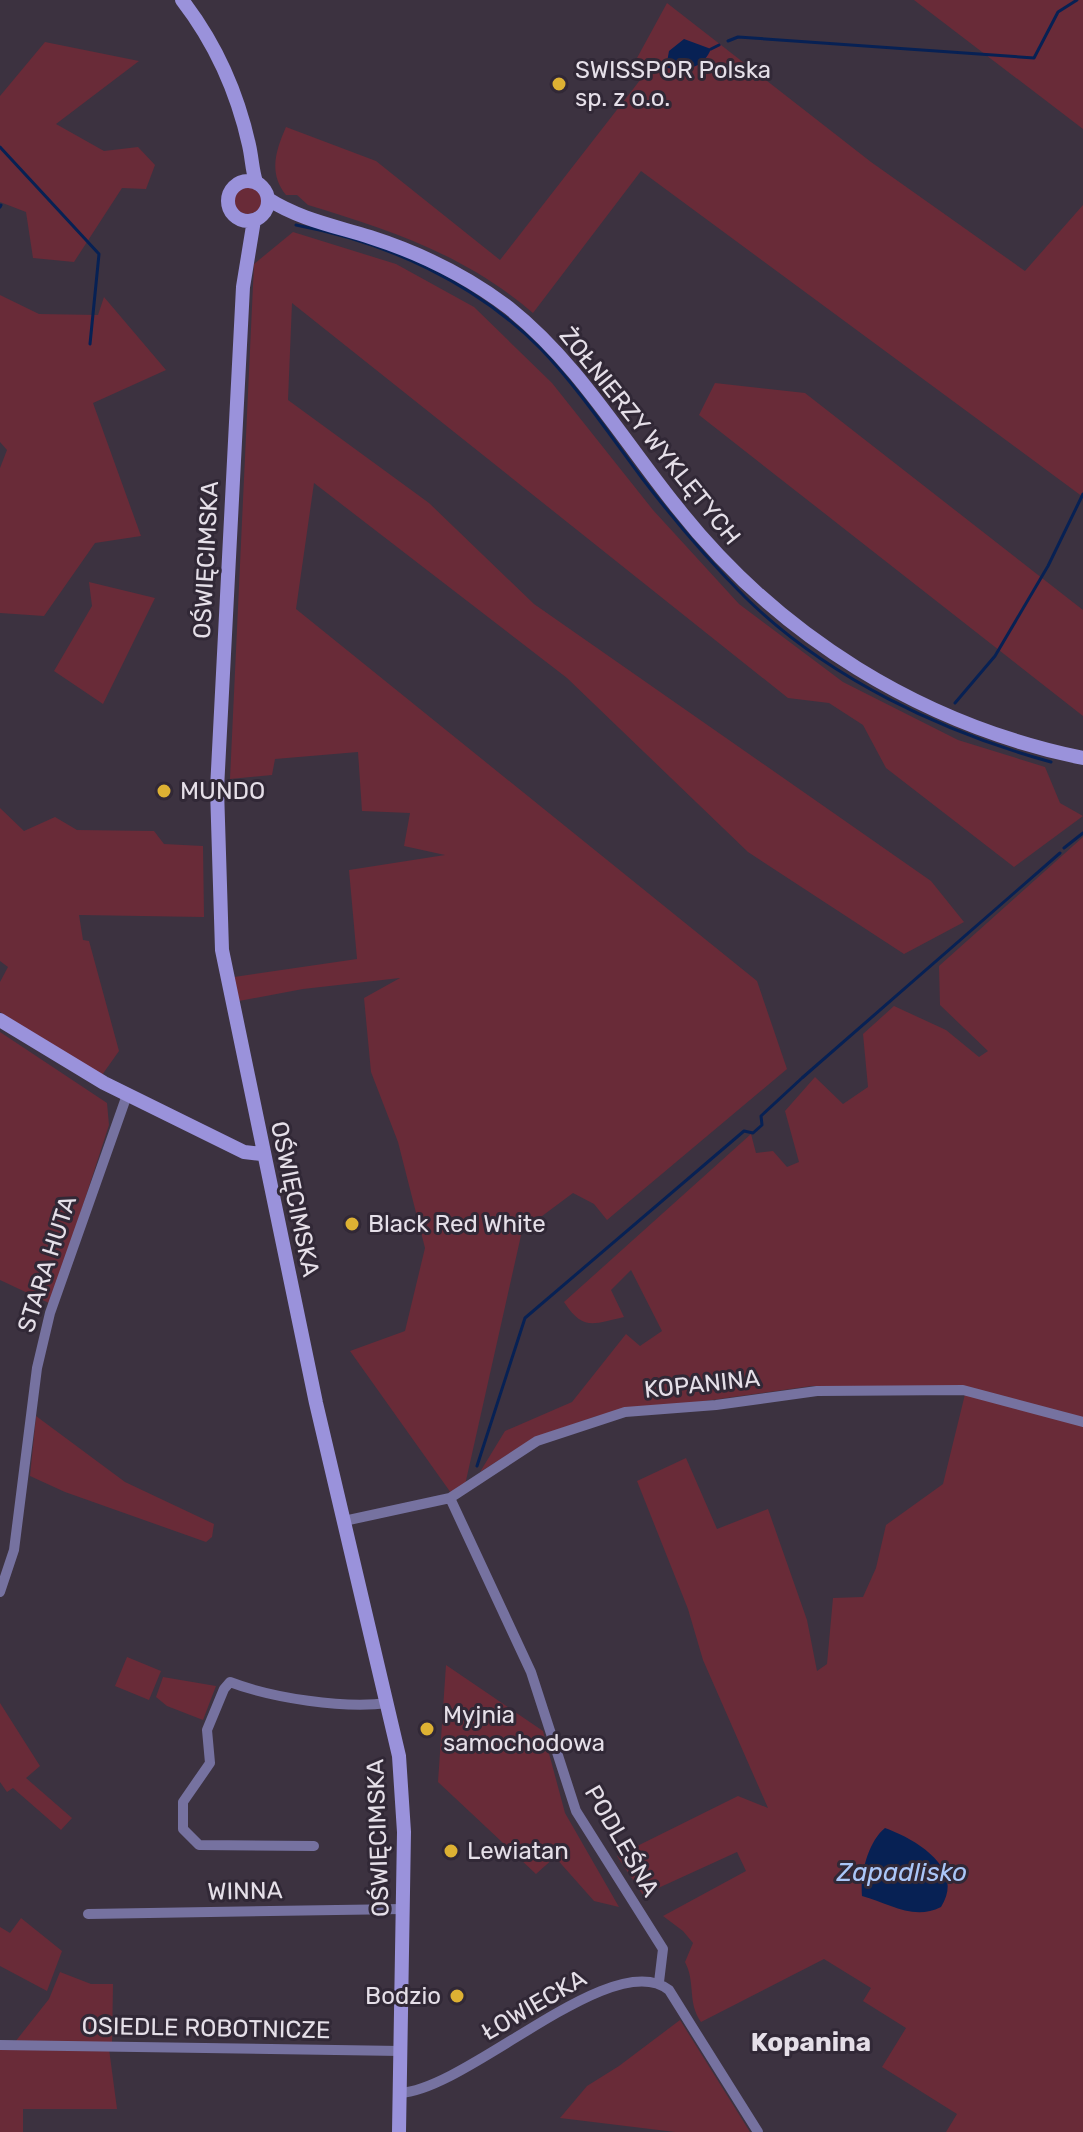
<svg xmlns="http://www.w3.org/2000/svg" width="1083" height="2132" font-family="Rubik,sans-serif">
<rect width="100%" height="100%" fill="#3c3240"/>
<path fill="#692b38" d="M 914,0 L 1083,0 L 1083,129 Z
M 667,3 L 871,162 L 1025,271 L 1083,205 L 1083,497 L 641,171 L 533,313 C 467,256 391,230 308,205 L 297,195 L 286,195 C 268,173 276,150 286,127 L 376,161 L 500,260 L 644,75 L 637,58 Z
M 45,42 L 139,61 L 56,124 L 104,151 L 138,147 L 155,165 L 146,189 L 122,188 L 74,262 L 33,258 L 26,212 L 0,202 L 0,96 Z
M234 200a14 14 0 1 1 28 0a14 14 0 1 1-28 0Z
M 293,232 L 396,264 L 474,307 L 552,383 L 653,510 L 739,604 L 843,682 L 958,740 L 1045,767 L 1060,803 L 1083,816 L 1014,867 L 886,768 L 863,725 L 829,703 L 788,698 L 292,303 L 288,400 L 429,503 L 534,604 L 931,881 L 964,922 L 904,954 L 748,852 L 567,678 L 314,483 L 296,609 L 757,981 L 787,1069 L 607,1220 L 594,1204 L 573,1193 L 522,1231 L 465,1485 L 451,1493 L 350,1351 L 405,1331 L 425,1248 L 398,1142 L 371,1072 L 364,998 L 400,978 L 303,989 L 239,1001 L 234,977 L 357,959 L 349,870 L 445,855 L 404,846 L 410,813 L 362,811 L 358,752 L 275,759 L 272,775 L 230,779 L 254,264 Z
M 0,295 L 39,314 L 98,315 L 104,297 L 166,370 L 93,403 L 141,536 L 95,543 L 44,616 L 0,613 L 0,468 L 7,450 L 0,442 Z
M 715,383 L 805,393 L 1083,610 L 1083,716 L 699,415 Z
M 89,582 L 155,598 L 103,704 L 54,671 L 92,606 Z
M 0,808 L 24,831 L 55,817 L 77,830 L 154,831 L 164,844 L 203,846 L 204,917 L 79,915 L 83,940 L 89,941 L 119,1051 L 102,1075 L 0,1012 L 0,982 L 8,967 L 0,961 Z
M 1083,837 L 1083,1418 L 1057,1410 L 1083,1423 L 1083,2132 L 946,2132 L 957,2114 L 882,2067 L 906,2028 L 863,2001 L 871,1988 L 824,1959 L 701,2022 C 687,2002 696,1983 685,1962 L 693,1943 L 683,1931 L 663,1916 L 746,1871 L 737,1852 L 643,1895 L 617,1856 L 738,1796 L 768,1808 L 703,1660 L 688,1609 L 637,1481 L 686,1458 L 717,1529 L 768,1509 L 807,1620 L 817,1671 L 827,1664 L 833,1598 L 863,1597 L 876,1568 L 886,1525 L 943,1484 L 967,1386 L 812,1386 L 597,1416 L 536,1437 L 480,1472 L 505,1431 L 572,1402 L 626,1334 L 640,1346 L 662,1331 L 631,1270 L 611,1290 L 624,1317 C 593,1324 583,1331 564,1302 L 751,1134 L 756,1153 L 773,1151 L 787,1167 L 799,1162 L 785,1111 L 815,1077 L 843,1104 L 868,1087 L 863,1034 L 894,1006 L 946,1030 L 979,1057 L 988,1051 L 940,1005 L 939,966 Z
M 0,1032 L 107,1103 L 109,1125 L 51,1304 L 0,1280 Z
M 36,1416 L 125,1482 L 214,1524 L 212,1537 L 206,1542 L 65,1492 L 30,1476 Z
M 127,1657 L 161,1671 L 149,1700 L 115,1686 Z
M 446,1665 L 543,1731 L 565,1813 L 619,1907 L 594,1901 L 555,1857 L 536,1874 L 438,1782 Z
M 163,1677 L 216,1686 L 203,1720 L 167,1706 L 156,1697 Z
M 0,1703 L 40,1766 L 26,1778 L 72,1818 L 61,1830 L 13,1788 L 7,1792 L 0,1782 Z
M 21,1918 L 62,1951 L 47,1991 L 0,1966 L 0,1927 L 10,1933 Z
M 60,1972 L 91,1984 L 113,1984 L 112,2043 L 15,2042 L 49,1999 Z
M 680,2020 L 750,2132 L 675,2132 L 560,2118 L 587,2086 L 619,2066 Z
M 0,2048 L 109,2049 L 117,2109 L 23,2109 L 23,2132 L 0,2132 Z"/>
<path fill="#072154" d="M 684,39 L 711,49 C 702,70 686,70 666,68 L 669,51 Z
M 885,1828 C 915,1839 966,1868 941,1907 C 913,1921 889,1903 862,1896 C 860,1874 868,1842 885,1828 Z"/>
<g fill="none" stroke-linecap="round" stroke-linejoin="round">
<path stroke="#072154" stroke-width="3" d="M 728,41 L 738,37 L 1034,58 L 1058,12 L 1077,0
M 711,49 L 719,45
M 0,147 L 99,254 L 90,344
M 0,207 L 1,205
M 296,225 C 387,242 476,283 541,349 C 579,389 609,434 642,478 C 674,520 708,560 745,597 C 827,678 942,732 1051,762
M 955,703 L 995,656 L 1048,566 L 1083,494
M 1064,848 L 1083,833
M 477,1466 L 525,1318 L 744,1131 L 753,1133 L 762,1125 L 761,1116 L 802,1078 L 1060,853"/>
<path stroke="#7672a0" stroke-width="10" d="M 450,1498 L 531,1672 L 576,1811 L 663,1949 L 659,1982
M 344,1521 L 450,1498 L 537,1441 L 625,1412 L 716,1405 L 817,1391 L 963,1390 L 1083,1422
M 0,1592 L 14,1550 L 37,1368 L 50,1313 L 127,1095
M 314,1846 L 199,1845 L 183,1829 L 183,1802 L 210,1763 L 207,1730 L 224,1689 L 230,1682 C 272,1698 344,1709 388,1703
M 88,1914 L 403,1909
M 0,2045 L 401,2051
M 400,2093 C 469,2089 613,1945 669,1990 L 758,2132"/>
<path stroke="#9a92db" stroke-width="14" d="M 182,0 C 216,44 237,91 249,145 C 252,158 252,170 256,182
M228 201a20 20 0 1 1 40 0a20 20 0 1 1-40 0Z
M 268,199 C 299,219 335,226 370,237 C 420,253 467,276 509,308 C 577,362 622,439 676,506 C 778,636 922,725 1083,758
M 254,220 L 243,287 L 217,789 L 222,950 L 316,1403 L 399,1756 L 404,1832 L 399,2132
M 0,1020 L 104,1083 L 244,1152 L 262,1154"/>
</g>
<g fill="#ddb133" stroke="#312836" stroke-width="3">
<circle cx="559" cy="84" r="8"/>
<circle cx="164" cy="791" r="8"/>
<circle cx="352" cy="1224" r="8"/>
<circle cx="427" cy="1729" r="8"/>
<circle cx="451" cy="1851" r="8"/>
<circle cx="457" cy="1996" r="8"/>
</g>
<g text-anchor="middle" dominant-baseline="central" stroke-width="6" stroke-linejoin="round" paint-order="stroke">
<g font-size="24" fill="#e5dfe8" stroke="#312836" text-anchor="start">
<text x="575" y="70">SWISSPOR Polska<tspan x="575" dy="28">sp. z o.o.</tspan></text>
<text x="180" y="791">MUNDO</text>
<text x="368" y="1224">Black Red White</text>
<text x="443" y="1715">Myjnia<tspan x="443" dy="28">samochodowa</tspan></text>
<text x="467" y="1851">Lewiatan</text>
<text x="441" y="1996" text-anchor="end">Bodzio</text>
</g>
<g font-size="24" fill="#e5dfe8" stroke="#312836">
<text transform="translate(650 436) rotate(51)">ŻOŁNIERZY WYKLĘTYCH</text>
<text transform="translate(206 560) rotate(-87)">OŚWIĘCIMSKA</text>
<text transform="translate(295 1199) rotate(78)">OŚWIĘCIMSKA</text>
<text transform="translate(47 1264) rotate(-72)">STARA HUTA</text>
<text transform="translate(702 1384) rotate(-6)">KOPANINA</text>
<text transform="translate(378 1838) rotate(-92)">OŚWIĘCIMSKA</text>
<text transform="translate(622 1841) rotate(60)">PODLEŚNA</text>
<text transform="translate(245 1891) rotate(-1)">WINNA</text>
<text transform="translate(534 2005) rotate(-30)">ŁOWIECKA</text>
<text transform="translate(206 2028) rotate(1)">OSIEDLE ROBOTNICZE</text>
</g>
<g font-size="26" font-style="italic" fill="#aac6f8" stroke="#312836">
<text x="902" y="1872">Zapadlisko</text>
</g>
<g font-size="26" font-weight="bold" fill="#e5dfe8" stroke="#312836">
<text x="811" y="2042">Kopanina</text>
</g>
</g>
</svg>
